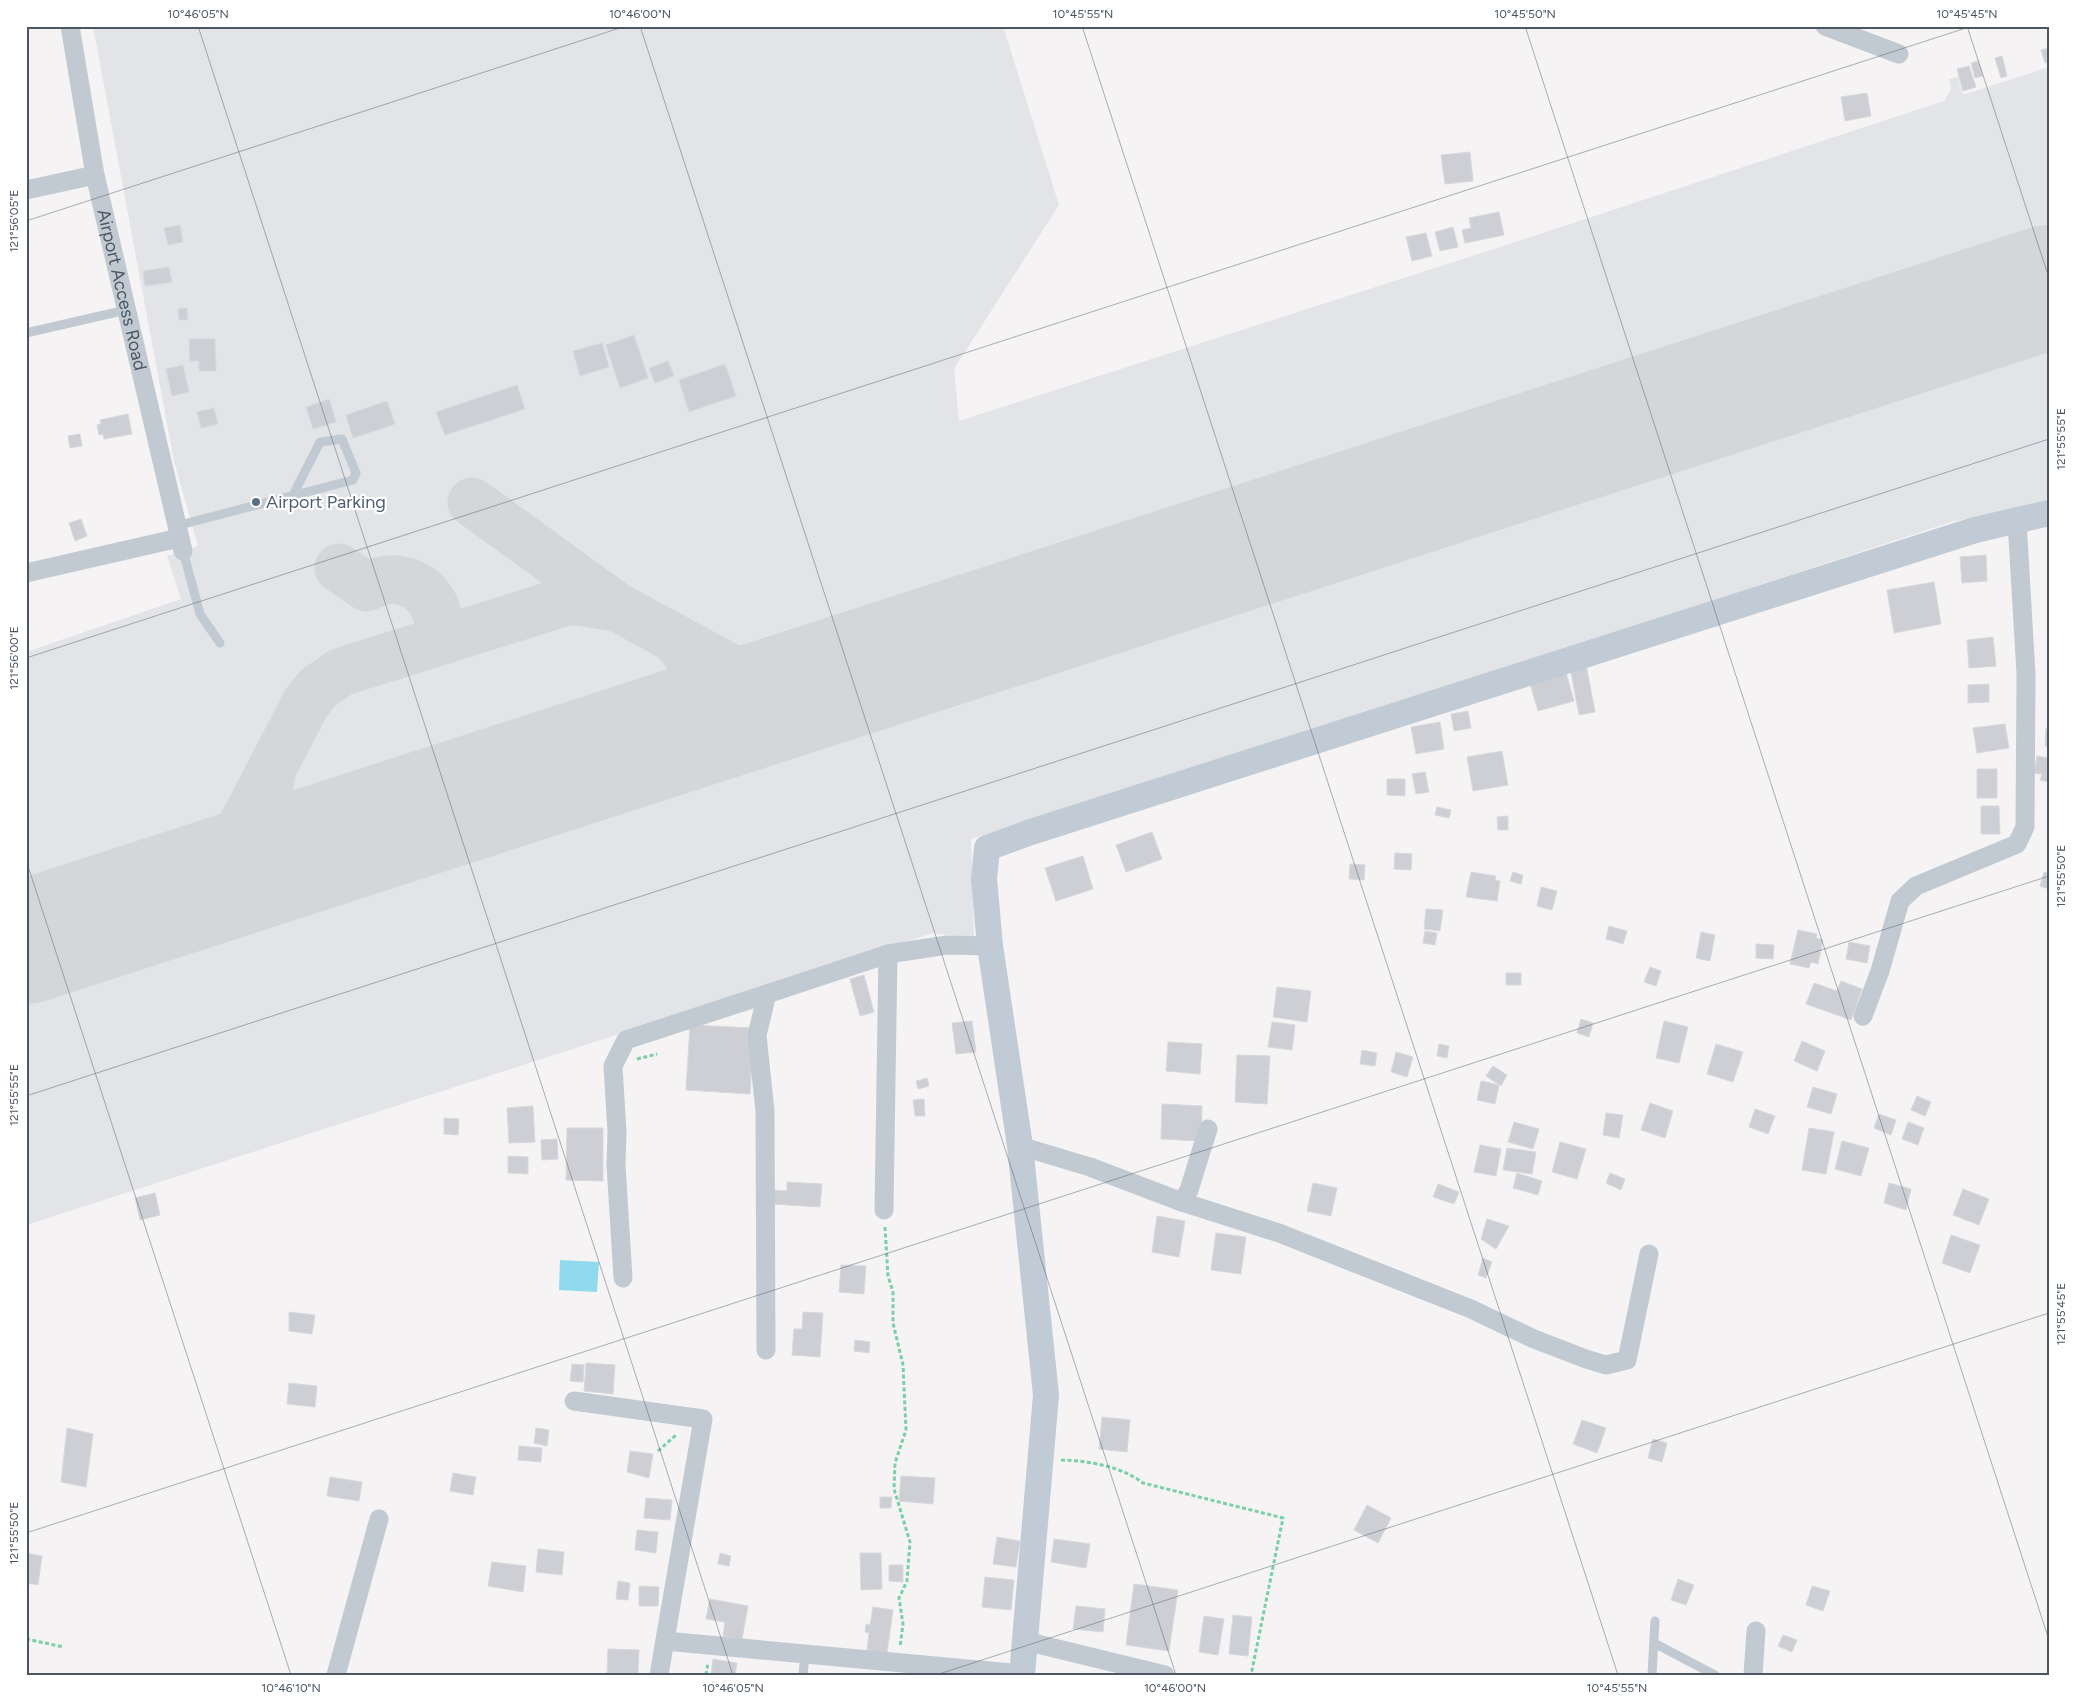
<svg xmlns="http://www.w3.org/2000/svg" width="2075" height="1701" font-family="Figtree,sans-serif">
<rect width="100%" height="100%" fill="#f5f3f3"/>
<path fill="#e2e4e7" d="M 93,26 L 1003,26 L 1059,205 L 954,369 L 959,421 L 1494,249 L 1944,101 L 1951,89 L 1949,79 L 1958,77 L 1963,95 L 2049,67 L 2049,501 L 1951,522 L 1145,788 L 971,839 L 974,938 L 933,933 L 26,1225 L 26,652 L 181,599 L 167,556 L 198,546 L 174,461 Z"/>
<path fill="#90daee" d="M 560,1260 L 599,1262 L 597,1292 L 559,1290 Z"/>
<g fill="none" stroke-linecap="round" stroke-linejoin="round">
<path stroke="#d5d6d8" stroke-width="49" d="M 472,502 L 617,607 L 783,697
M 339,568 L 367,587 C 406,564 450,599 436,642
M 623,749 C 641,741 663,735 680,725 C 701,713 698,677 689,658 C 685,649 678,643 672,637
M 272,769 C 270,779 267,790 269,800 C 274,821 296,837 317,840 C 328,842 341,838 352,837
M 213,882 L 306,703 L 318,688 L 341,672 L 570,600 L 617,607"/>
<path stroke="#d5d6d8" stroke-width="124" d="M 26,942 L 2049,287"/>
</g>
<path fill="#cdcfd5" stroke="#d7d9de" d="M 2049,48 L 2049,62 L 2045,63 L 2041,50 Z
M 2002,56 L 2007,76 L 2001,78 L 1995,58 Z
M 1978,61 L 1983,76 L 1975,78 L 1971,63 Z
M 1969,66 L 1976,87 L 1963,91 L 1957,69 Z
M 1867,93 L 1871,116 L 1845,121 L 1841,97 Z
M 1470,152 L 1473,181 L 1445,184 L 1441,155 Z
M 1499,212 L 1504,235 L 1465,243 L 1462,230 L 1471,228 L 1469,218 Z
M 180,225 L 183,242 L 168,245 L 164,228 Z
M 1453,227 L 1458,247 L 1440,251 L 1435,232 Z
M 1426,233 L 1432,256 L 1412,261 L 1406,237 Z
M 169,267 L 172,282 L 145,286 L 143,271 Z
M 187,308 L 188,320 L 179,320 L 178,309 Z
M 634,335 L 648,378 L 620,388 L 606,345 Z
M 189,339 L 215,339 L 216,371 L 199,371 L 199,361 L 190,361 Z
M 602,343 L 609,367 L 580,376 L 573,351 Z
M 668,361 L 674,376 L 655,383 L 649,368 Z
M 725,364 L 736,396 L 689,412 L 679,380 Z
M 183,365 L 189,392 L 172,396 L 166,369 Z
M 517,385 L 525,409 L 445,435 L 436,412 Z
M 329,399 L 336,422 L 313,429 L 306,407 Z
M 387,401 L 395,424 L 353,438 L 346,415 Z
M 214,408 L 218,424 L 201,428 L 197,412 Z
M 128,414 L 132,434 L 104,439 L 103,434 L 99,435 L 97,425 L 101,424 L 100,420 Z
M 80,434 L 82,446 L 70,448 L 68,436 Z
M 81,519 L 87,536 L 75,541 L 69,523 Z
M 1986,555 L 1987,581 L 1962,583 L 1960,557 Z
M 1934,582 L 1941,624 L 1894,633 L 1887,590 Z
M 1993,637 L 1996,666 L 1969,668 L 1967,640 Z
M 1586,664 L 1595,712 L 1579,715 L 1570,667 Z
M 1565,669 L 1574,701 L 1538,711 L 1529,680 Z
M 1989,684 L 1989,702 L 1968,703 L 1968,685 Z
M 1468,711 L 1471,728 L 1454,731 L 1451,714 Z
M 1440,722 L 1444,749 L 1416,754 L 1411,727 Z
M 2005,724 L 2009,748 L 1977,753 L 1973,728 Z
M 2046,728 L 2049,728 L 2049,746 L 2045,746 Z
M 1502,751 L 1508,785 L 1473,791 L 1467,757 Z
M 2037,756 L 2049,758 L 2049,782 L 2040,780 L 2042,774 L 2034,773 Z
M 1977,769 L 1997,769 L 1997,798 L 1977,798 Z
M 1425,772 L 1429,792 L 1416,794 L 1412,774 Z
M 1387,779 L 1405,779 L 1405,796 L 1387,795 Z
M 1981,806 L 1999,806 L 2000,834 L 1981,834 Z
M 1437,807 L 1451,810 L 1449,818 L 1435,815 Z
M 1508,816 L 1508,830 L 1498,830 L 1497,817 Z
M 1152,832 L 1162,859 L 1126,872 L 1116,845 Z
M 1395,853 L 1412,854 L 1411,870 L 1394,869 Z
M 1083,856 L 1093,889 L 1056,901 L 1045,868 Z
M 1350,864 L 1365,865 L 1364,880 L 1349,879 Z
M 1471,872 L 1496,876 L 1495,880 L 1500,881 L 1497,901 L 1466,897 Z
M 1513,872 L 1523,875 L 1521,884 L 1510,881 Z
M 2044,872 L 2049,874 L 2049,889 L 2040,886 Z
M 1541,887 L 1557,891 L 1552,910 L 1537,906 Z
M 1426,909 L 1443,910 L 1440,931 L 1424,929 Z
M 1609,926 L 1627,931 L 1623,944 L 1606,939 Z
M 1798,930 L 1817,934 L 1816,938 L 1823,940 L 1818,964 L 1811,962 L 1809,968 L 1790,964 Z
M 1425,931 L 1437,933 L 1435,945 L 1423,943 Z
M 1701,932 L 1715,935 L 1710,961 L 1696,958 Z
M 1849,942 L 1870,946 L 1867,963 L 1846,959 Z
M 1756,944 L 1774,945 L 1773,959 L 1756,958 Z
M 1650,967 L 1661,971 L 1656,986 L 1644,982 Z
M 1506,973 L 1521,973 L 1521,985 L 1506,985 Z
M 864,975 L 874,1012 L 860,1016 L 850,979 Z
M 1841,981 L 1862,989 L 1851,1020 L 1806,1004 L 1814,983 L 1837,991 Z
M 1277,987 L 1311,991 L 1307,1022 L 1273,1017 Z
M 1581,1019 L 1593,1023 L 1589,1037 L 1577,1033 Z
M 972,1021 L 976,1052 L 956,1054 L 952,1023 Z
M 1664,1021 L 1688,1027 L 1679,1063 L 1656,1058 Z
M 1272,1022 L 1295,1025 L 1292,1050 L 1268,1047 Z
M 690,1025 L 754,1028 L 750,1094 L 686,1090 Z
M 1802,1041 L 1825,1051 L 1817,1071 L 1794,1061 Z
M 1168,1042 L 1202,1044 L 1200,1074 L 1166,1071 Z
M 1439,1044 L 1449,1046 L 1447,1058 L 1437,1056 Z
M 1716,1044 L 1743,1052 L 1733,1082 L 1707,1074 Z
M 1362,1050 L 1377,1053 L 1375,1066 L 1360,1064 Z
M 1396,1052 L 1413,1057 L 1407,1077 L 1391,1072 Z
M 1237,1055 L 1270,1056 L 1267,1104 L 1235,1102 Z
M 1493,1066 L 1507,1075 L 1501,1086 L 1486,1076 Z
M 927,1078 L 929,1086 L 918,1089 L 916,1081 Z
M 1481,1081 L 1499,1085 L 1495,1104 L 1477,1100 Z
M 1813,1087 L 1837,1094 L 1831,1114 L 1807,1107 Z
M 1917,1096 L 1931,1102 L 1925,1116 L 1911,1110 Z
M 924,1099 L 925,1116 L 915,1116 L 913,1100 Z
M 1650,1103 L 1673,1111 L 1665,1138 L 1641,1130 Z
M 1162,1104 L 1202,1106 L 1201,1141 L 1161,1139 Z
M 533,1106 L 535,1142 L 509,1143 L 507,1108 Z
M 1755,1109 L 1775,1116 L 1768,1134 L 1749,1127 Z
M 1606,1113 L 1623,1115 L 1619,1138 L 1603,1135 Z
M 1879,1114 L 1896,1120 L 1891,1135 L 1874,1128 Z
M 444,1118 L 459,1119 L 458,1135 L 444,1134 Z
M 1514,1122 L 1539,1129 L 1533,1149 L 1508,1142 Z
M 1908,1122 L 1924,1128 L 1918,1145 L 1902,1139 Z
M 567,1128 L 603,1128 L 603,1181 L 566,1180 Z
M 1809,1128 L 1834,1132 L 1826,1174 L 1802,1170 Z
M 557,1139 L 558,1159 L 542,1160 L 541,1140 Z
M 1842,1141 L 1869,1148 L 1861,1176 L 1835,1169 Z
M 1560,1142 L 1586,1149 L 1577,1179 L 1552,1172 Z
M 1480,1145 L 1501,1149 L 1496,1176 L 1474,1172 Z
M 1507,1148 L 1536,1152 L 1532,1174 L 1503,1170 Z
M 508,1156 L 528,1157 L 528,1174 L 508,1173 Z
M 1517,1173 L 1542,1181 L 1538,1195 L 1513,1188 Z
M 1610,1173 L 1625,1179 L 1621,1190 L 1606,1183 Z
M 787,1182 L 822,1184 L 820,1207 L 772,1204 L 773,1190 L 787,1191 Z
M 1313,1183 L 1337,1188 L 1331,1216 L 1307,1211 Z
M 1889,1183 L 1911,1189 L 1906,1210 L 1884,1203 Z
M 1438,1184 L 1459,1192 L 1454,1204 L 1433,1197 Z
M 1963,1189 L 1989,1199 L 1979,1225 L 1953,1215 Z
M 155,1193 L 160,1215 L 140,1220 L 135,1198 Z
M 1157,1216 L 1185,1221 L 1179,1257 L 1152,1252 Z
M 1487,1219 L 1509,1226 L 1496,1249 L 1481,1239 Z
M 1216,1233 L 1246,1237 L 1241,1274 L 1211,1270 Z
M 1951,1235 L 1980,1245 L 1970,1273 L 1942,1263 Z
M 1483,1258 L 1492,1262 L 1486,1278 L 1478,1275 Z
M 841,1265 L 866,1266 L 864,1294 L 839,1292 Z
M 289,1312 L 315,1315 L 312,1334 L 289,1331 Z
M 803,1312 L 823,1313 L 820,1357 L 792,1355 L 794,1329 L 802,1329 Z
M 855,1340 L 870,1342 L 869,1353 L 854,1351 Z
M 586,1363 L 615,1365 L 613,1394 L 584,1391 Z
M 572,1364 L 584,1365 L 583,1382 L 570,1381 Z
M 289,1383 L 317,1386 L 315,1407 L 287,1404 Z
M 1102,1417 L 1130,1420 L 1127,1452 L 1099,1449 Z
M 1582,1420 L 1606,1428 L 1597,1453 L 1573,1444 Z
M 67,1428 L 93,1434 L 86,1487 L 61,1482 Z
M 536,1428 L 549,1430 L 547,1446 L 534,1443 Z
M 1653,1439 L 1667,1443 L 1662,1462 L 1648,1458 Z
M 519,1446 L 542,1448 L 541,1462 L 518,1460 Z
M 630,1451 L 653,1454 L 649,1478 L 627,1472 Z
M 453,1473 L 476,1477 L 473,1495 L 450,1491 Z
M 901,1476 L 935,1478 L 933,1504 L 899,1501 Z
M 330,1477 L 362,1482 L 359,1501 L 327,1496 Z
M 880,1497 L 892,1497 L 891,1508 L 880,1508 Z
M 646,1498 L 672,1500 L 670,1520 L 644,1518 Z
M 1367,1505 L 1391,1518 L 1378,1543 L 1354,1530 Z
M 637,1530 L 658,1532 L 656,1553 L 635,1550 Z
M 997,1537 L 1020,1541 L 1016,1567 L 993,1564 Z
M 1054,1539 L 1090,1544 L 1086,1568 L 1051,1562 Z
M 538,1549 L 564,1552 L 562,1575 L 536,1572 Z
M 26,1553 L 42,1556 L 38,1585 L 26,1583 Z
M 720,1553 L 731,1556 L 729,1566 L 718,1564 Z
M 860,1553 L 881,1553 L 882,1589 L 861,1590 Z
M 492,1562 L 526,1566 L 523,1592 L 488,1586 Z
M 889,1565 L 903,1565 L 903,1582 L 889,1581 Z
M 985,1577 L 1014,1580 L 1011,1610 L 982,1607 Z
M 1678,1579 L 1694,1585 L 1686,1605 L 1671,1600 Z
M 618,1581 L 630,1583 L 628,1600 L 616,1599 Z
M 1134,1584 L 1178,1590 L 1169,1651 L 1126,1645 Z
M 639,1586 L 659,1587 L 658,1606 L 639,1606 Z
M 1812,1586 L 1830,1591 L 1823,1611 L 1806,1605 Z
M 710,1599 L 748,1606 L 742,1639 L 723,1636 L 725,1622 L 706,1619 Z
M 1076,1606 L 1105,1609 L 1103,1632 L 1073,1629 Z
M 873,1607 L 893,1610 L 887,1653 L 867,1650 L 869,1633 L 865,1632 L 866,1624 L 870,1625 Z
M 1233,1615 L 1252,1617 L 1248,1656 L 1229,1654 Z
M 1204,1616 L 1224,1619 L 1218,1655 L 1199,1652 Z
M 1783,1635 L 1797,1640 L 1792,1652 L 1778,1646 Z
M 608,1649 L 639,1650 L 638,1675 L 607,1674 Z
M 713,1659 L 737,1663 L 735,1675 L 711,1675 Z"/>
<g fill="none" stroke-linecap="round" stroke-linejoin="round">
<path stroke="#7ad0a6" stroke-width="3" stroke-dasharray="4 2.5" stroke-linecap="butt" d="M 637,1059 L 657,1054
M 885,1227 L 888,1276 L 893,1292 L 893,1323 L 903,1365 L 906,1430 L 895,1463 L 894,1489 L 910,1542 L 907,1581 L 899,1598 L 903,1624 L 900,1647
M 658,1451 L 676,1435
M 1061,1460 C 1090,1461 1120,1466 1143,1483 L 1283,1518 L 1251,1675
M 26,1639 L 64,1647
M 706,1675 L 708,1663"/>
<path stroke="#c1cad2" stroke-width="9" d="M 26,333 L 126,310
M 176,526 L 353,480 L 356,473 L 342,439 L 320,442 L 293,495
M 183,551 L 200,614 L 220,643
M 1654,1643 L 1715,1675
M 803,1675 L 805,1654
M 1652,1675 L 1655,1621"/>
<g stroke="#c1cad2" stroke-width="19">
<path id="s1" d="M 70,26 L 95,175 L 183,551"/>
<path d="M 1825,26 L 1899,54"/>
<path d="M 26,190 L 95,175"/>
<path d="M 26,573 L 179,538"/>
<path d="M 1863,1016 L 1880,971 L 1900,901 L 1916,886 L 2017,844 L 2025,827 L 2026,674 L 2017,521"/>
<path d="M 1020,1146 L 1090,1167 L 1182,1202 L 1189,1190 L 1208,1129"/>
<path d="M 1182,1202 L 1279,1233 L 1471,1309 L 1534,1339 L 1586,1359 L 1606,1365 L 1627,1360 L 1649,1254"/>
<path d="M 884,1210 L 888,954 L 947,945 L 990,946"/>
<path d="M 623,1278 L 616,1165 L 617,1132 L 613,1066 L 626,1040 L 767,994"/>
<path d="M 766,1350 L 765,1111 L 757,1035 L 767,994 L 888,954"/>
<path d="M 574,1401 L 703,1419 L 659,1675"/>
<path d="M 665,1641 L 1022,1674"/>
<path d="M 1025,1641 L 1165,1675"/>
<path d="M 336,1675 L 379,1519"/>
<path d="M 1753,1675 L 1756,1631"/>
</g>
<path stroke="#c1cbd6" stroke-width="26" d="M 1022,1675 L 1046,1395 L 1020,1146 L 990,946 L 984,879 L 987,848 L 1031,832 L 1975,530 L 2049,513"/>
</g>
<path fill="none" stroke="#4a5661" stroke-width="1" stroke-opacity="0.45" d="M 198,26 L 733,1675M 640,26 L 1176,1675M 1082,26 L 1618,1675M 1525,26 L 2049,1640M 1967,26 L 2049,278M 26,221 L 626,26M 26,658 L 1972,26M 26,860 L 291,1675M 26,1096 L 2049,439M 26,1533 L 2049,876M 936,1675 L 2049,1313"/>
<circle fill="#5c6f8a" stroke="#fff" stroke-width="2" cx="256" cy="502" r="5"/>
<g text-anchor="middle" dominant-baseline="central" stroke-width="4.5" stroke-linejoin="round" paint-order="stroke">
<g font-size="18" fill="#4a5661" stroke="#fff">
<text stroke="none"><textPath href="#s1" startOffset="269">Airport Access Road</textPath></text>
</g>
<g font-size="18" fill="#4e5e75" stroke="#fff" text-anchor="start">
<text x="266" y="502">Airport Parking</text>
</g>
</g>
<rect width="2075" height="1701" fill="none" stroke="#ffffff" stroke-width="55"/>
<rect x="28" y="28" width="2020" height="1646" fill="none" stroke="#4a5661" stroke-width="2"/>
<g font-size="12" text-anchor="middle" fill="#4a5661">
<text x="198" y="18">10°46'05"N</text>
<text x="640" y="18">10°46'00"N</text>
<text x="1083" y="18">10°45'55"N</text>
<text x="1525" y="18">10°45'50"N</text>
<text x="1967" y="18">10°45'45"N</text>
<text transform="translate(14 221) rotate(-90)" y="4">121°56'05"E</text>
<text transform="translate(2061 439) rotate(-90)" y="4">121°55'55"E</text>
<text transform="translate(14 658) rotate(-90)" y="4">121°56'00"E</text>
<text transform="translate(2061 876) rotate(-90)" y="4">121°55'50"E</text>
<text transform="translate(14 1095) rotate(-90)" y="4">121°55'55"E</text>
<text transform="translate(2061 1314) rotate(-90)" y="4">121°55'45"E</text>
<text transform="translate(14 1533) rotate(-90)" y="4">121°55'50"E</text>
<text x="291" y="1692">10°46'10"N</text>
<text x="733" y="1692">10°46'05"N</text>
<text x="1175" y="1692">10°46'00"N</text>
<text x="1617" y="1692">10°45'55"N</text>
</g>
</svg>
